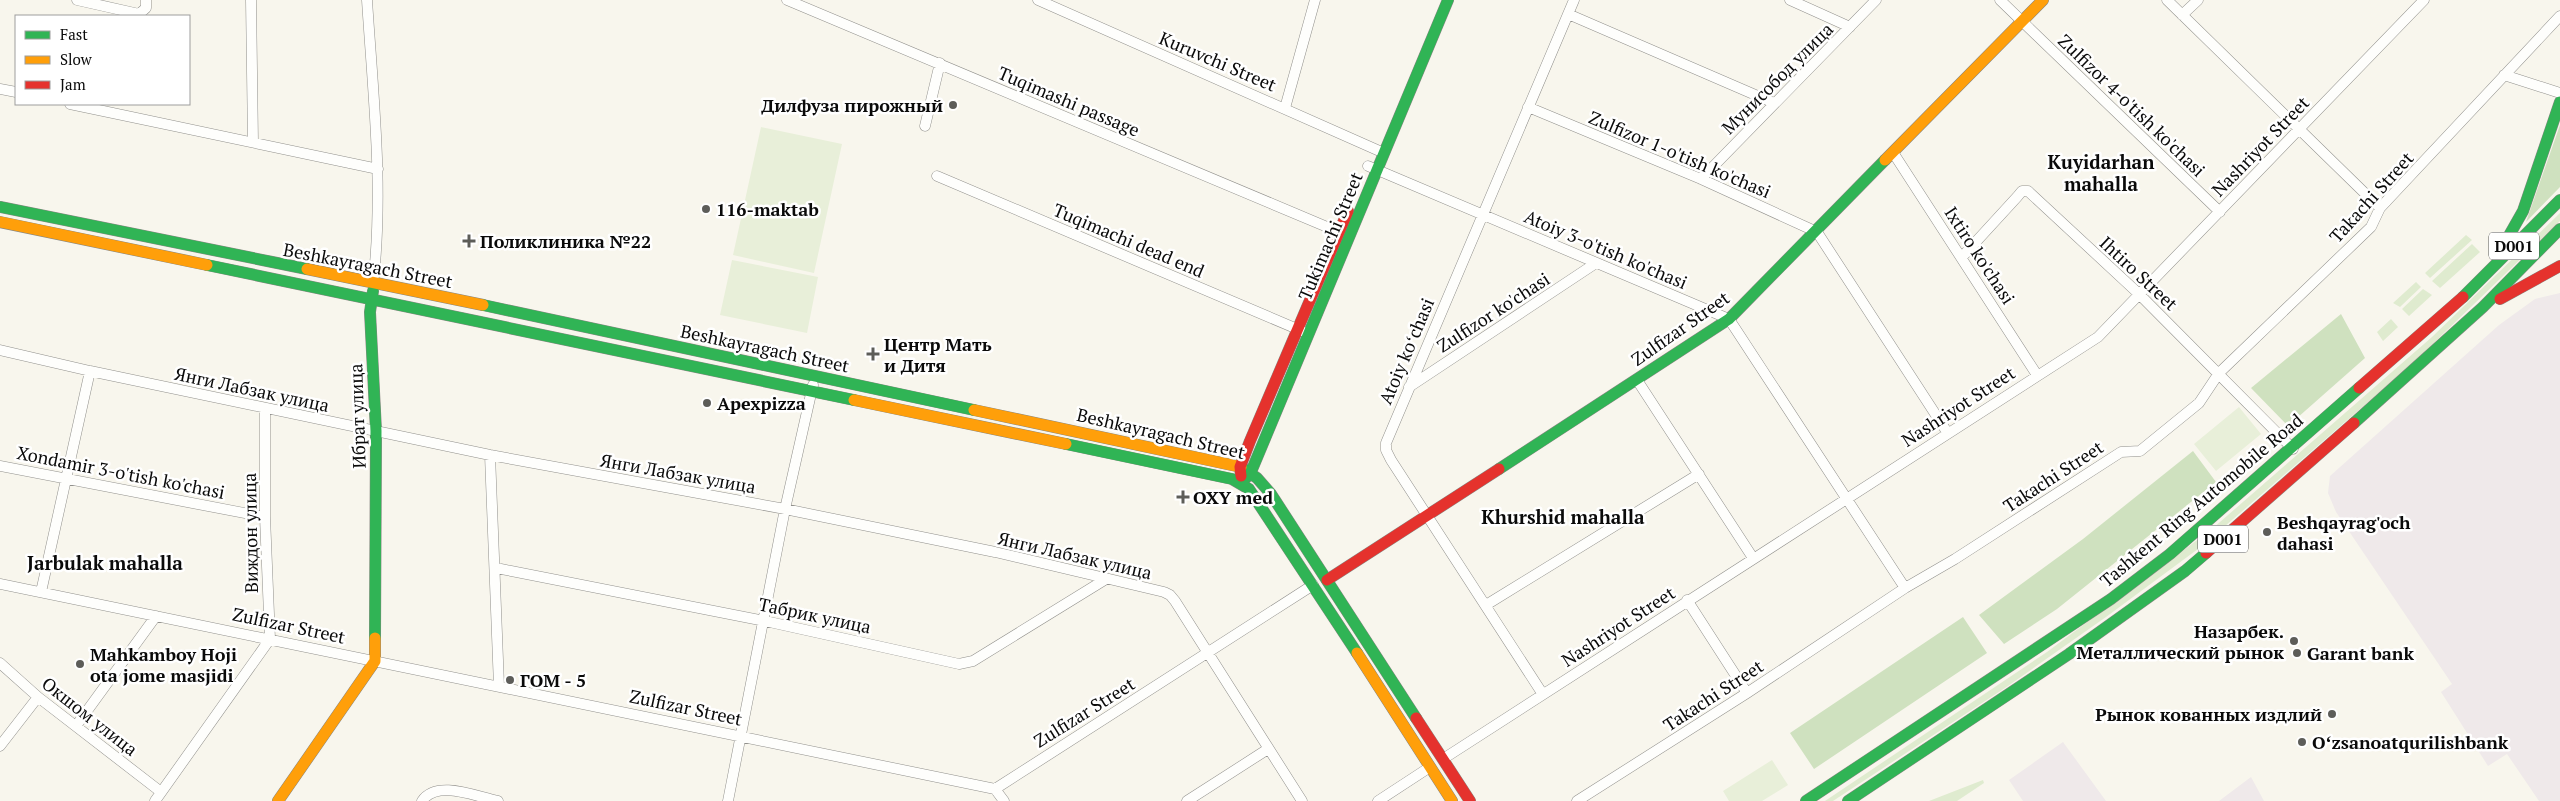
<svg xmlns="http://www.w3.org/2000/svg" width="2560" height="801" font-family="'PT Serif',serif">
<rect width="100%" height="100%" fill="#f8f6ed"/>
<path fill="#efe9ea" d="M 2560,293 L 2560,801 L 2539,801 L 2507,754 L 2488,766 L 2441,692 L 2452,684 L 2336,512 L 2328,493 L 2330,476 L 2499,325 L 2535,299 Z
M 2063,742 L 2106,801 L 2023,801 L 2009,780 Z
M 2251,777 L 2264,801 L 2219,801 Z"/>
<path fill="#dfebcf" d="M 2560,213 L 2560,221 L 2413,363 L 2202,546 L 2106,617 L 2008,686 L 1833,801 L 1825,801 L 2047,652 L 2212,529 L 2432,337 Z
M 2466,235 L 2472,240 L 2430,278 L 2425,273 Z
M 2472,244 L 2480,252 L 2440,288 L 2432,281 Z
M 2416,282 L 2421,287 L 2400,307 L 2393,303 Z
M 2423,289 L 2432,295 L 2409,316 L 2402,309 Z
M 2391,319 L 2398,327 L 2383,341 L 2377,332 Z
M 1983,780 L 1984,783 L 1957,801 L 1929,801 Z"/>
<path fill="#cfe1bf" d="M 2560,125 L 2560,187 L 2526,222 Z
M 2341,314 L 2365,358 L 2288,426 L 2251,388 Z
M 2193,451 L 2216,482 L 2057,609 L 2004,644 L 1979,615 L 2083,539 Z
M 1963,617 L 1987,653 L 1814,769 L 1790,733 Z"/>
<path fill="#e8efd9" d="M 761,127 L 842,144 L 814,273 L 733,255 Z
M 732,260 L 818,277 L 807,333 L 720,315 Z
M 2239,407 L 2261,434 L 2216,471 L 2194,444 Z
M 1772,760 L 1788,785 L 1762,801 L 1729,801 L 1723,791 Z"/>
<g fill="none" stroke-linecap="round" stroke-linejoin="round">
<defs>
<path id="street" d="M 77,0 L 139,14 L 146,8 L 146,0
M 251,0 L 253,142
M 367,0 C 373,94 384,190 373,284
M 787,0 L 1339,232
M 1038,0 L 1384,153
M 1790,0 L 1850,27
M 2000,0 L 2220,212
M 2167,0 L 2380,208
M 1568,14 L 1774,103
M 2182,15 L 2198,0
M 2504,75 L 2560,93
M 0,89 L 16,92
M 70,104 L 378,169
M 1528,107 L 1701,179 L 1817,232 L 1947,432
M 1285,108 L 1315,0
M 925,126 L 940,63
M 1894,154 L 2037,375
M 1368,166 L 1729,319 L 1905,588
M 937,176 L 1302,331
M 1701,179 L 1876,0
M 1962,257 L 2017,197 L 2022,191 L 2028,191 L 2139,294 L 2293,449
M 0,350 L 90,371 L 490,455 L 785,509 L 995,552 L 1164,592 L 1170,595 L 1175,601 L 1302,801
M 1637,380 L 1753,558
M 1409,387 L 1596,263
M 490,455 L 499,686
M 0,466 L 265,517
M 496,568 L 765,621 L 959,664 L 973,661 L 1106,579
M 0,584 L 995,789 L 1313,585
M 41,592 L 90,371
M 1687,600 L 1747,693
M 1486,605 L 1699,474
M 0,663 L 38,697 L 161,792
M 1542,693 L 1391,460 L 1386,450 L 1386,443 L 1574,0
M 76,726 L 156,616
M 0,746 L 38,697
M 1443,759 L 2098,337 L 2424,0
M 995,789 L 1004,801
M 155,801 L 270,639 L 265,517 L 265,408
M 422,801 C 437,779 477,797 498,801
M 728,801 L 785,509 L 813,385
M 1187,801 L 1268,749
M 1378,801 L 1430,767
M 1577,801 L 1747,693 L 1905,588 L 1955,559 L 2121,452 L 2140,451 L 2199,403 L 2219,373 L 2371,227 L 2380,208 L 2560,16"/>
<path id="fast" d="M 0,207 L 307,269
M 2502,248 L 2523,211 L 2560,102
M 207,265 L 854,400
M 373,291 L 370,312 L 376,431 L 375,638
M 2463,297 L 2560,200
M 483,305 L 974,410
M 2354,423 L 2483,307 L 2560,229
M 1066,444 L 1232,479 L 1249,489 L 1357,653
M 1241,467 L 1257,478 L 1271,494 L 1416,718
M 1499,469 L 1729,319 L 1885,160
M 1245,479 L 1251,472 L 1448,0
M 1806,801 L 2111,599 L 2170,554 L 2359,388
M 1848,801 L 2069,654 L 2185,571 L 2206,553"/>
<path id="slow" d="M 1885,160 L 2043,0
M 0,222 L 207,265
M 307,269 L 483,305
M 854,400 L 1066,444
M 974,410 L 1241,467
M 1357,653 L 1452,801
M 278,801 L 375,661 L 375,638"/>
<path id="jam" d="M 2500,299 L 2560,266
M 2359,388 L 2463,297
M 1241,476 L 1240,467 L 1250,441 L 1348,211
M 2206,553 L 2354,423
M 1327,580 L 1499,469
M 1416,718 L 1470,801"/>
</defs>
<use href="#street" stroke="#91908c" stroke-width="11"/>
<use href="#fast" stroke="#888783" stroke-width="12"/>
<use href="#slow" stroke="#888783" stroke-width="12"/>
<use href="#jam" stroke="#888783" stroke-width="12"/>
<use href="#street" stroke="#fefefc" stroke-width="10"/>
<use href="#fast" stroke="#30b455" stroke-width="11"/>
<use href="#slow" stroke="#ff9f0a" stroke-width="11"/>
<use href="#jam" stroke="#e5322d" stroke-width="11"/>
</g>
<g fill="#5d5d59" stroke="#fff" stroke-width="2">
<circle cx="953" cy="105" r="5"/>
<circle cx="706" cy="209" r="5"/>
<path d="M466.5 233.5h5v5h5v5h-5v5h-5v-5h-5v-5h5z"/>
<path d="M870.5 346.5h5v5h5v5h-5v5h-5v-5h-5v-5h5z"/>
<circle cx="707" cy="403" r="5"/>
<path d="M1180.5 489.5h5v5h5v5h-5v5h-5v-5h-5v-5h5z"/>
<circle cx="2267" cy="532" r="5"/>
<circle cx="2294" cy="641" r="5"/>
<circle cx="2297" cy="653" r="5"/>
<circle cx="80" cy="664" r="5"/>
<circle cx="510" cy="680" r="5"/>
<circle cx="2332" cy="714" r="5"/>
<circle cx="2302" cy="742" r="5"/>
</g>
<g text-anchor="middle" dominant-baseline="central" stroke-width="5" stroke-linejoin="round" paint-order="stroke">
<g fill="#fff" stroke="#545454" stroke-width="1">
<rect x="2489" y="232.5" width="50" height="27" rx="4"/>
<rect x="2198" y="525.5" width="50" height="27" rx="4"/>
</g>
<g font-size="16" font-weight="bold" fill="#0a0a0a">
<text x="2514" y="246">D001</text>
<text x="2223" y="539">D001</text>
</g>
<g font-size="18" fill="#0a0a0a" stroke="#fff">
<text transform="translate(1218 61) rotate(23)">Kuruvchi Street</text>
<text transform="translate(1777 78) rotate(-45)">Мунисобод улица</text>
<text transform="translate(1069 101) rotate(23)">Tuqimashi passage</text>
<text transform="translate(2132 105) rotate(44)">Zulfizor 4-o'tish ko'chasi</text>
<text transform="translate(2260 146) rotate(-46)">Nashriyot Street</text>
<text transform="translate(1680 154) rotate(23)">Zulfizor 1-o'tish ko'chasi</text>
<text transform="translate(2371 197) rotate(-48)">Takachi Street</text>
<text transform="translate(1330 236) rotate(-67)">Tukimachi Street</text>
<text transform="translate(1129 240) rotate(23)">Tuqimachi dead end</text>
<text transform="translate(1606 249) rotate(23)">Atoiy 3-o'tish ko'chasi</text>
<text transform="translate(1980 255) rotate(57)">Ixtiro ko'chasi</text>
<text transform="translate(368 265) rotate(11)">Beshkayragach Street</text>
<text transform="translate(2139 273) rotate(43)">Ihtiro Street</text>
<text transform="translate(1493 312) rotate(-33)">Zulfizor ko'chasi</text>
<text transform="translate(1680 328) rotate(-35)">Zulfizar Street</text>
<text transform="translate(765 348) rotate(12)">Beshkayragach Street</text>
<text transform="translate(1406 351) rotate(-67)">Atoiy koʻchasi</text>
<text transform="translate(252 389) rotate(12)">Янги Лабзак улица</text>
<text transform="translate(1958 406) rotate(-33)">Nashriyot Street</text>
<text transform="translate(357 416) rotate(-92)">Ибрат улица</text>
<text transform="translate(1161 433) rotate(13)">Beshkayragach Street</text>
<text transform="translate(121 472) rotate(11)">Xondamir 3-o'tish ko'chasi</text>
<text transform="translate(678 473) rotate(10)">Янги Лабзак улица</text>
<text transform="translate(2053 476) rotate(-33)">Takachi Street</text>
<text transform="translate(2201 500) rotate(-40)">Tashkent Ring Automobile Road</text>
<text transform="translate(250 533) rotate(-91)">Виждон улица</text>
<text transform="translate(1075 555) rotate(13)">Янги Лабзак улица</text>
<text transform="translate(815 615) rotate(12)">Табрик улица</text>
<text transform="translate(289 625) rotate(12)">Zulfizar Street</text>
<text transform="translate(1618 626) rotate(-33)">Nashriyot Street</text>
<text transform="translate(1713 695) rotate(-33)">Takachi Street</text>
<text transform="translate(686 707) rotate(12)">Zulfizar Street</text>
<text transform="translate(1084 712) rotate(-32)">Zulfizar Street</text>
<text transform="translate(90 716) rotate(38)">Окшом улица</text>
</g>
<g font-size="18" font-weight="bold" fill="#0a0a0a" stroke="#fff" text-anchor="start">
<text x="943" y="105" text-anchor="end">Дилфуза пирожный</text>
<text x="716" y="209">116-maktab</text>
<text x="480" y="241">Поликлиника №22</text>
<text x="884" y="344">Центр Мать<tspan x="884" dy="21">и Дитя</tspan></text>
<text x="717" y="403">Apexpizza</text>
<text x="1193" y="497">OXY med</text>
<text x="2277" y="522">Beshqayrag'och<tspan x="2277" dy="21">dahasi</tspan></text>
<text x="2284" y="631" text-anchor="end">Назарбек.<tspan x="2284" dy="21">Металлический рынок</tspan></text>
<text x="2307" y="653">Garant bank</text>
<text x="90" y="654">Mahkamboy Hoji<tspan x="90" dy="21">ota jome masjidi</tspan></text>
<text x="520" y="680">ГОМ - 5</text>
<text x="2322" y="714" text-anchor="end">Рынок кованных издлий</text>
<text x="2312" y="742">Oʻzsanoatqurilishbank</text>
</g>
<g font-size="19" font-weight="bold" fill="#0a0a0a" stroke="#fff">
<text x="2101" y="161">Kuyidarhan<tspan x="2101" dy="22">mahalla</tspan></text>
<text x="1563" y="516">Khurshid mahalla</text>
<text x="105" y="562">Jarbulak mahalla</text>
</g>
</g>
<rect x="15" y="15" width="175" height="90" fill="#ffffff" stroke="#9d9d9d"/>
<rect x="25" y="31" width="25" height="8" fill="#30b455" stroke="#9d9d9d"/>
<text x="60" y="40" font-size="15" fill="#0a0a0a">Fast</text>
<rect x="25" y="56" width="25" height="8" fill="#ff9f0a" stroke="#9d9d9d"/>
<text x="60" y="65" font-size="15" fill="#0a0a0a">Slow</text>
<rect x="25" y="81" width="25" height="8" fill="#e5322d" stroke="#9d9d9d"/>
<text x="60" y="90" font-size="15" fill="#0a0a0a">Jam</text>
</svg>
